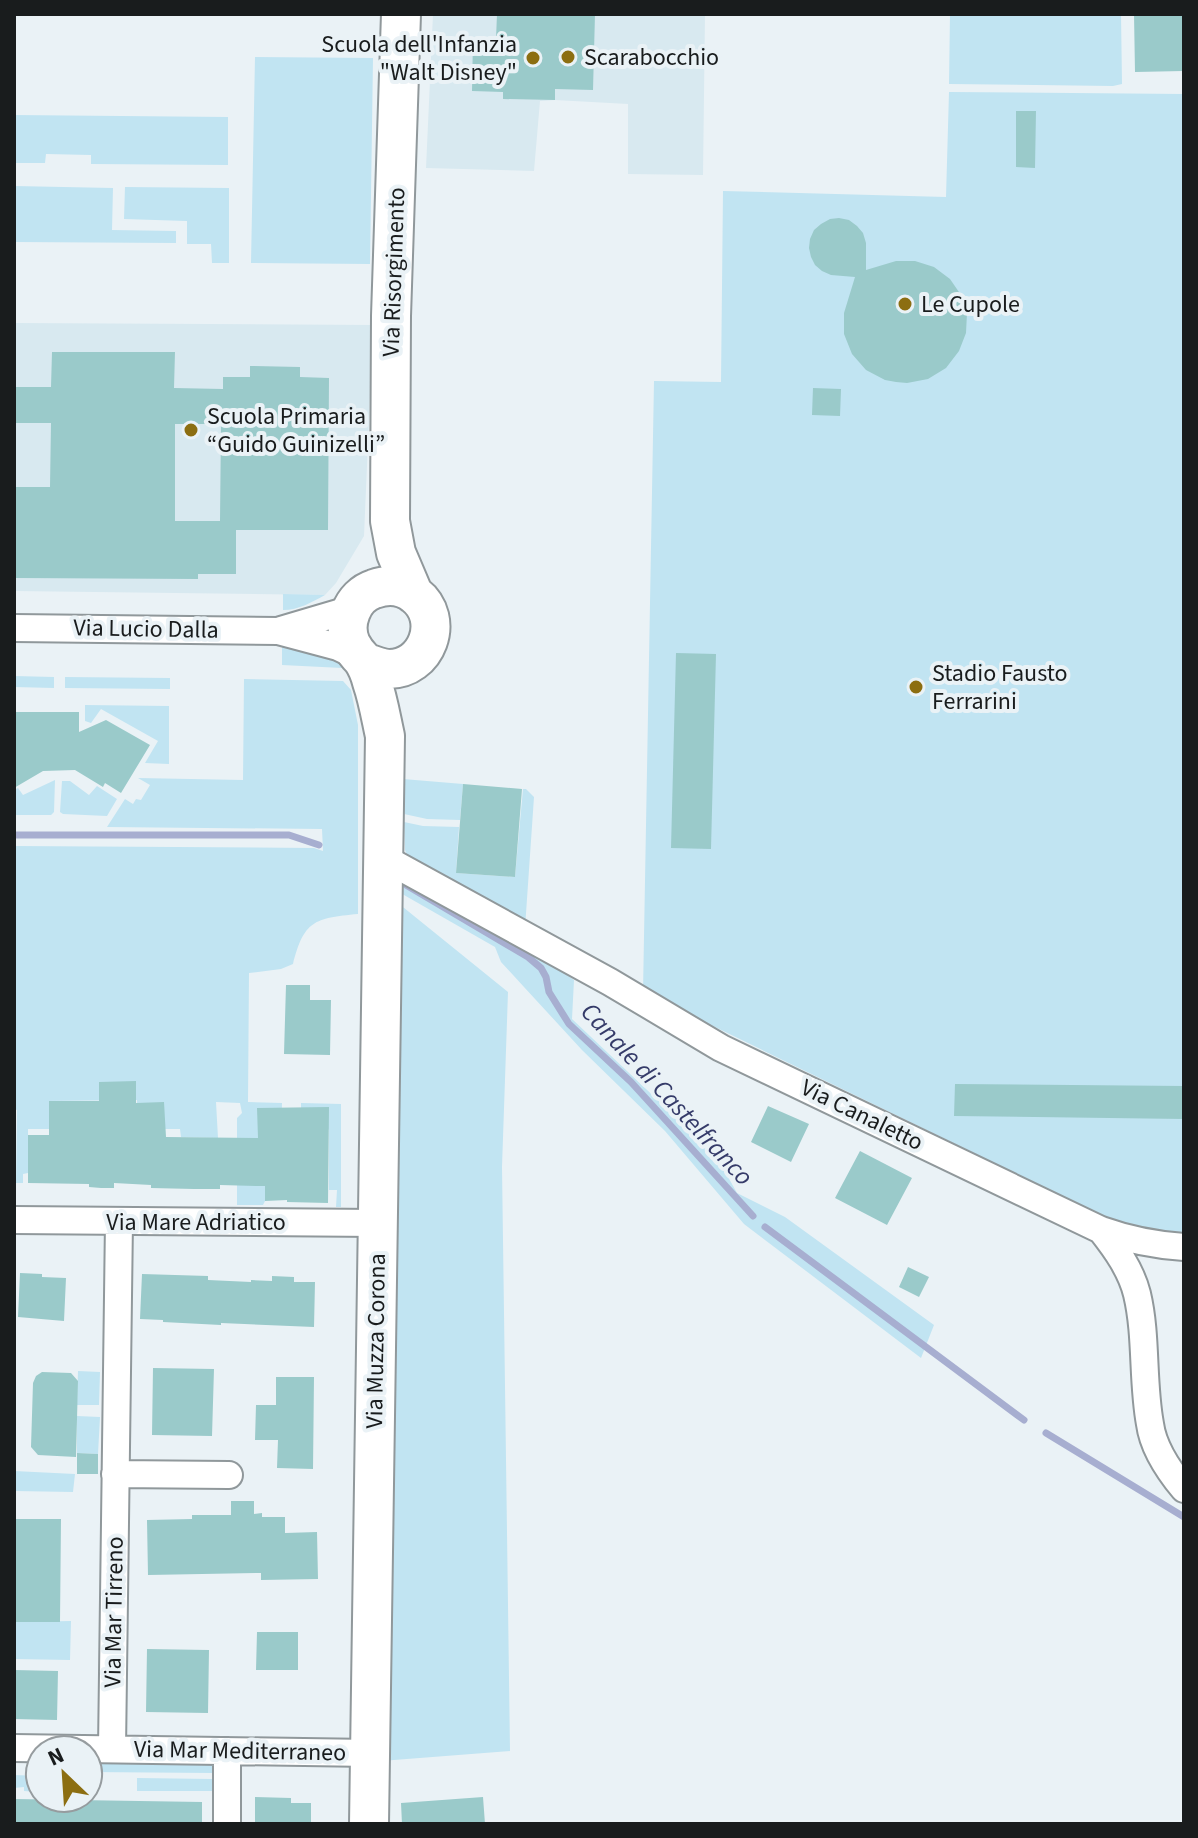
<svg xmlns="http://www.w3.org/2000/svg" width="1198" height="1838" font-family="'Source Sans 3',sans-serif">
<rect width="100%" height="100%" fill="#eaf2f6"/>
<path fill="#d8e9f0" d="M 433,14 L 705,14 L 703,175 L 628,174 L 628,104 L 555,100 L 540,101 L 534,171 L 426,168 Z
M 14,323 L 373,325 L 364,536 L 336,583 L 325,595 L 14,591 Z"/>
<path fill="#c1e4f2" d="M 950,14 L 1121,14 L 1122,84 L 1113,86 L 949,84 Z
M 255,57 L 373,58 L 370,264 L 251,263 Z
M 949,92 L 1184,94 L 1184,1234 L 1132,1233 L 976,1154 L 643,992 L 654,381 L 721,382 L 723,191 L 946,197 Z
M 14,115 L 228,117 L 228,165 L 91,164 L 91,155 L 46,154 L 45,163 L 14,163 Z
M 14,186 L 113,188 L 112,230 L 176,231 L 176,243 L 14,242 Z
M 125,187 L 229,188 L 229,263 L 212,263 L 211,244 L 187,244 L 187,221 L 124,219 Z
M 283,594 L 325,595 C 312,602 299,610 283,610 Z
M 282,643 C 299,646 333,651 342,668 L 282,665 Z
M 14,676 L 54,677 L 54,688 L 14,687 Z
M 65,677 L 170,678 L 170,689 L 65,688 Z
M 244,679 L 343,681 L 351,690 L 358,725 L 358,914 C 314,918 304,921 293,964 L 281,969 L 249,973 L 248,1102 L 282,1103 L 281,1139 L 258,1185 L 265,1186 L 265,1201 L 263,1205 L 237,1205 L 237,1118 L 242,1113 L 240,1103 L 216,1102 L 218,1138 L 181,1137 L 180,1129 L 143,1129 L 138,1170 L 137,1100 L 49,1101 L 49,1129 L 28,1129 L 28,1173 L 23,1174 L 23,1183 L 16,1183 L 17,1110 L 14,1109 L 14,846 L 314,848 L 323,851 L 322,829 L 107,827 L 125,799 L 133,804 L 136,799 L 141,800 L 150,785 L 138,778 L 243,780 Z
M 85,705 L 169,706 L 169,764 L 145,763 L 158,741 L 101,709 L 91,723 L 85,721 Z
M 403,779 L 463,784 L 460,820 L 427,819 L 404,814 Z
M 55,780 L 54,812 L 51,815 L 14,815 L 14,790 L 18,788 L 23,795 Z
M 62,781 L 70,781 L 89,795 L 97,786 L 117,799 L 107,816 L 63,814 L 60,812 Z
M 523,789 L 526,789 L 534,797 L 525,928 L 409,860 L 405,850 L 404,822 L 423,826 L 459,827 L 456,873 L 515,877 Z
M 397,880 L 533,951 L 574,980 L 572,1019 L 702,1142 L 723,1168 L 737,1193 L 785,1217 L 934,1325 L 921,1358 L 744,1224 L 665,1131 L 582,1050 L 524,987 L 501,962 L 495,947 L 397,891 Z
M 393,899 L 508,992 L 502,1167 L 510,1751 L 381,1761 Z
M 301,1103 L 341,1104 L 341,1207 L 336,1207 L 337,1190 L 329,1190 L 329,1130 L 316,1116 L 301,1108 Z
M 78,1371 L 100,1372 L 99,1405 L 77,1405 Z
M 77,1416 L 100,1417 L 98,1454 L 77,1453 Z
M 14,1471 L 75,1474 L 73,1492 L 14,1491 Z
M 71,1621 L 70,1660 L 14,1659 L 14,1622 Z
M 88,1763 L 214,1764 L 213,1773 L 88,1772 Z
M 14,1775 L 40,1776 L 40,1798 L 70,1798 L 70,1801 L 37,1799 L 37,1792 L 24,1791 L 24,1787 L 14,1788 Z
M 137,1778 L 212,1779 L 212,1791 L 137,1791 Z"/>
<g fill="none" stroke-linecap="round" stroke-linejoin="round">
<path stroke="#a7aed0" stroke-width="7" d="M 14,835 L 289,835 L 319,845
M 406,885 L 528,957 L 541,968 L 546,977 L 549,992 L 569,1024 L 631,1082 L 753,1216
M 765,1227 L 1024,1420
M 1046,1433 L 1184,1517"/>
</g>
<path fill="#9acaca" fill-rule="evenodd" d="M 497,14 L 595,14 L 593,90 L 555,89 L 555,100 L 503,99 L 503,92 L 472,91 L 473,38 L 496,39 Z
M 1134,14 L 1182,14 L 1183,71 L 1135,72 Z
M 1016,111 L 1036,111 L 1035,168 L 1016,167 Z
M 839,218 L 849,220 L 857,226 L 863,233 L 866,243 L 866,270 L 896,261 L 915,261 L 934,267 L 950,279 L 961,295 L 967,313 L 966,333 L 959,351 L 946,368 L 928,379 L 907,383 L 896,382 L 885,380 L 866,370 L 852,354 L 844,334 L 844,313 L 855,277 L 831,275 L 822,271 L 815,265 L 811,257 L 809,248 L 810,239 L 814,230 L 821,224 L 830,219 Z
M 52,352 L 175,352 L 174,388 L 223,389 L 223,377 L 250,377 L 250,366 L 300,367 L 300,377 L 329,378 L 328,530 L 236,530 L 236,574 L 198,574 L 198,579 L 14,578 L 14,487 L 50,487 L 51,423 L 14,423 L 14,387 L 51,387 ZM 175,424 L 221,424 L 220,521 L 175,521 Z
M 813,388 L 841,389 L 840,416 L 812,415 Z
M 676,653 L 716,654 L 711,849 L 671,848 Z
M 14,712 L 79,712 L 79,732 L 106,720 L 150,745 L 121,793 L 105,783 L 103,787 L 75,770 L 43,771 L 14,788 Z
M 463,784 L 522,789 L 515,877 L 456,873 Z
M 286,985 L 310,985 L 310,1000 L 331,1000 L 330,1055 L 284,1054 Z
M 136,1081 L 136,1103 L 164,1102 L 166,1137 L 258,1138 L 257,1108 L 329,1107 L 328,1203 L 287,1202 L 287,1200 L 265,1201 L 265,1186 L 258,1186 L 220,1185 L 220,1189 L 194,1189 L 151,1188 L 151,1185 L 114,1183 L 114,1188 L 101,1188 L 89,1187 L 89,1184 L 28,1183 L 28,1135 L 49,1135 L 49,1101 L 99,1101 L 99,1082 Z
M 955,1084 L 1184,1086 L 1184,1119 L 954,1116 Z
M 768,1106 L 809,1124 L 791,1162 L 751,1142 Z
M 860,1151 L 912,1178 L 887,1225 L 835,1198 Z
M 908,1267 L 929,1277 L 919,1297 L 899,1287 Z
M 20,1273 L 42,1274 L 42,1277 L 66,1278 L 64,1321 L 18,1317 Z
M 142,1274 L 208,1276 L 208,1280 L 251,1282 L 251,1280 L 272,1281 L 272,1276 L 294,1277 L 294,1282 L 315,1282 L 314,1327 L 221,1323 L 221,1325 L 163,1322 L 163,1320 L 140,1319 Z
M 153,1368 L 214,1369 L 212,1436 L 152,1435 Z
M 42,1372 L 71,1373 L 78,1381 L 76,1457 L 38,1455 L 31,1447 L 33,1383 L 36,1376 Z
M 276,1377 L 314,1377 L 313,1469 L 277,1468 L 278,1440 L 255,1440 L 256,1405 L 276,1405 Z
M 77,1453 L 98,1454 L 98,1474 L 77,1474 Z
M 231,1501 L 254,1501 L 254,1514 L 262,1513 L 262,1517 L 285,1517 L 285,1533 L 317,1532 L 318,1579 L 261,1580 L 261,1573 L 148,1575 L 147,1520 L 192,1519 L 192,1515 L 231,1515 Z
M 14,1519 L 61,1519 L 60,1622 L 14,1622 Z
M 257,1632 L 298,1632 L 298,1670 L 256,1670 Z
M 147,1649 L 209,1650 L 208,1713 L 146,1712 Z
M 14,1670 L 58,1671 L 57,1720 L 14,1719 Z
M 255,1797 L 291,1798 L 291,1803 L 311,1803 L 311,1824 L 255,1824 Z
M 483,1797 L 485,1824 L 402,1824 L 401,1803 Z
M 14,1799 L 202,1802 L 202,1824 L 14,1824 Z"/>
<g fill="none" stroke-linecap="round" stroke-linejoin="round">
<defs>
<path id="street" d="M 14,628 L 278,631 L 338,647 L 361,658
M 281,630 L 352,609
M 382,857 L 610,982 L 721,1048 L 1101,1230 C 1129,1240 1154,1245 1184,1247
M 14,1220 L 378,1223
M 1101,1230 C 1116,1249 1131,1270 1137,1294 C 1147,1336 1142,1381 1150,1424 C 1153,1447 1169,1471 1184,1489
M 115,1474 L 229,1475
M 14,1748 L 371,1753
M 112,1749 L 119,1221
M 227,1751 L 227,1824"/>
<path id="secondary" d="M 401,14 L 391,316 L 390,521 L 396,553 L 413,593
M 364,662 C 372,665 379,668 388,669 C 427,670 446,619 415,595 C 403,585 388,584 374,589 C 352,596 342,624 351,644 C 354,650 358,655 362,659 C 367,666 370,674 372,682 C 378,699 381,718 385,736 L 369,1824"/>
</defs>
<use href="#street" stroke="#90989b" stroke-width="30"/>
<use href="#secondary" stroke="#90989b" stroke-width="42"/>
<use href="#street" stroke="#fff" stroke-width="26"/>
<use href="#secondary" stroke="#fff" stroke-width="38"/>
</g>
<g fill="#8c6e11" stroke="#eaf2f6" stroke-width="3">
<circle cx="568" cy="57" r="8"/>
<circle cx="533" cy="58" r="8"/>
<circle cx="905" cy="304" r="8"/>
<circle cx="191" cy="430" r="8"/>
<circle cx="916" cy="687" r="8"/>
</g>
<g text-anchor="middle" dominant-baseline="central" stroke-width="8" stroke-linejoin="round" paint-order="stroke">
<g font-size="24" fill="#191c1d" stroke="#eaf2f6" text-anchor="start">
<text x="517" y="44" text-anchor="end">Scuola dell'Infanzia<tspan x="517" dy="28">"Walt Disney"</tspan></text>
<text x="584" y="57">Scarabocchio</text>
<text x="921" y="304">Le Cupole</text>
<text x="207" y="416">Scuola Primaria<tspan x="207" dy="28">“Guido Guinizelli”</tspan></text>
<text x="932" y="673">Stadio Fausto<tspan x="932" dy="28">Ferrarini</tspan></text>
</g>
<g font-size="24" fill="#191c1d" stroke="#eaf2f6">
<text transform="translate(394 272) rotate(-88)">Via Risorgimento</text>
<text transform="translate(146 629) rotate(1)">Via Lucio Dalla</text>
<text transform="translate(862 1115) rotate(26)">Via Canaletto</text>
<text x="196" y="1222">Via Mare Adriatico</text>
<text transform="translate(376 1341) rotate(-89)">Via Muzza Corona</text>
<text transform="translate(114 1612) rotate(-89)">Via Mar Tirreno</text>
<text transform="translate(240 1751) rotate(1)">Via Mar Mediterraneo</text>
</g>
<g font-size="26" font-style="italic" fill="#353b69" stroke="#eaf2f6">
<text transform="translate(667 1094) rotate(47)">Canale di Castelfranco</text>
</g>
</g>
<rect width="1198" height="1838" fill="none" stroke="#191c1d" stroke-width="32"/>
<g transform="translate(64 1774) rotate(335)"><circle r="38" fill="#eaf2f6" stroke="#969c9f" stroke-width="2"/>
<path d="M0-6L14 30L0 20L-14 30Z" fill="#8c6e11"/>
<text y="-12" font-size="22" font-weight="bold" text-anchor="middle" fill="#191c1d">N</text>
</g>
</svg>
